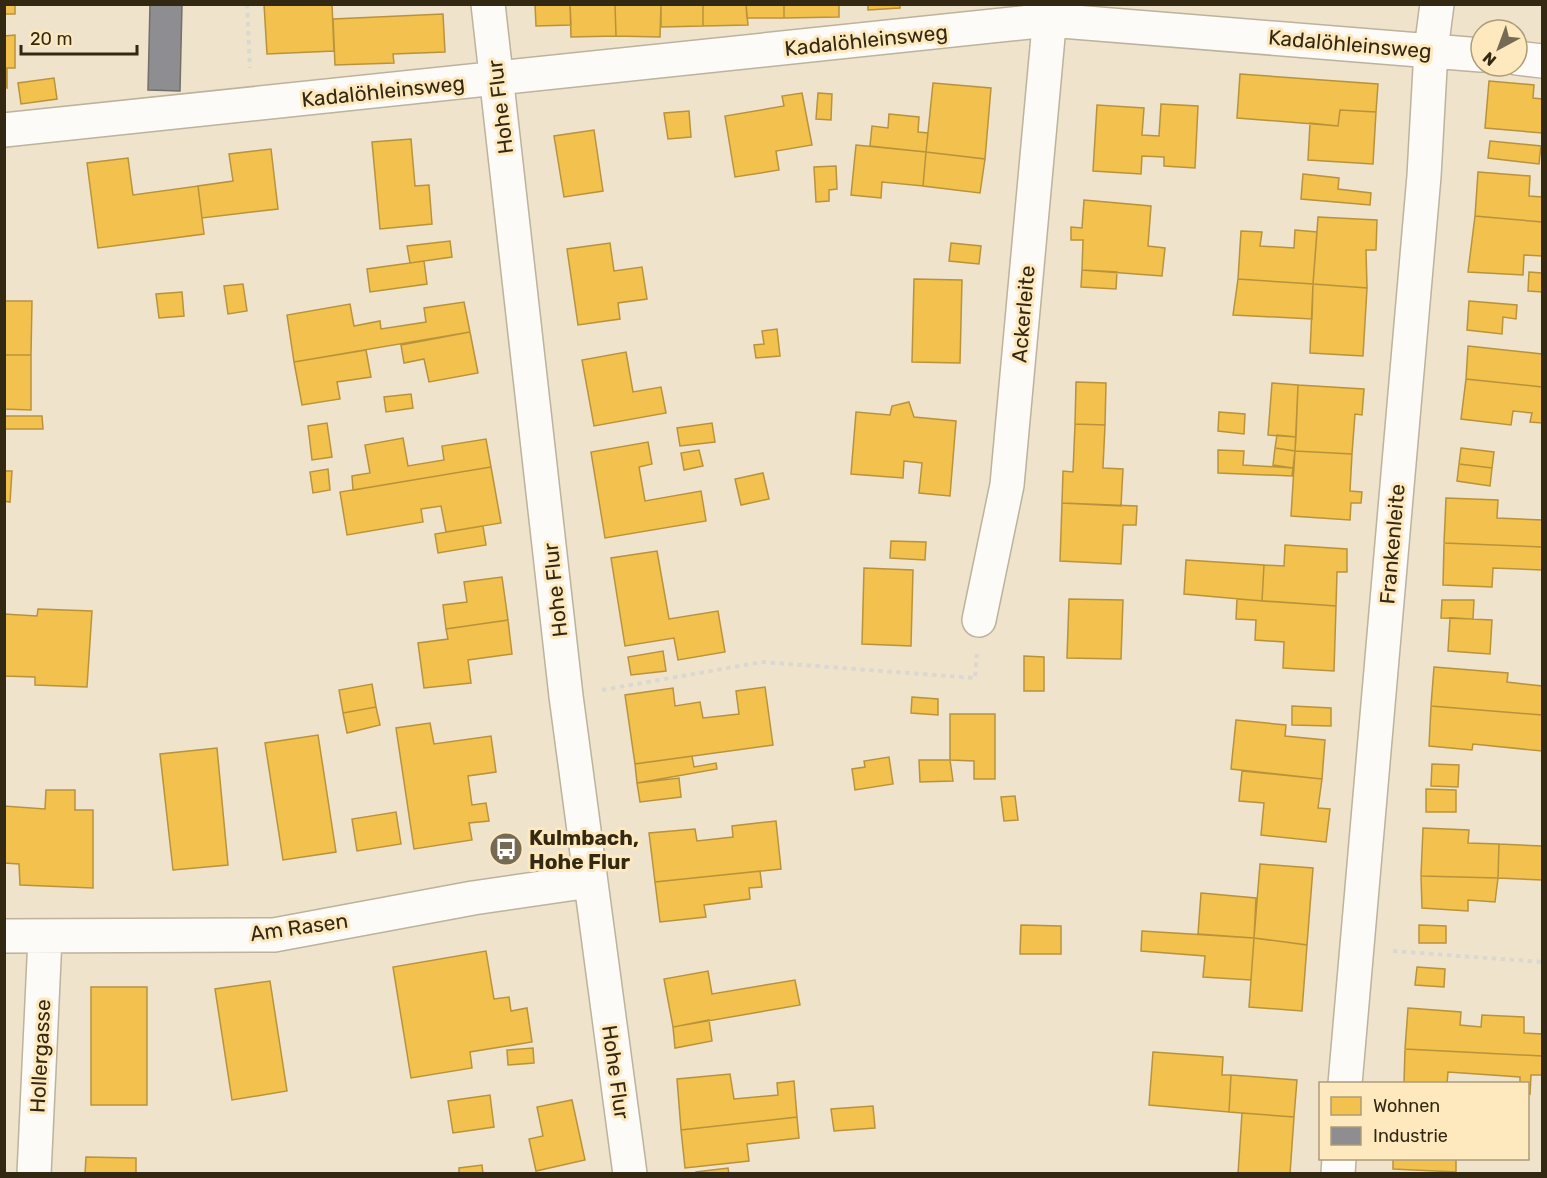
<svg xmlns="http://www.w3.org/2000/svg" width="1547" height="1178" font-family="Rubik,sans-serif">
<rect width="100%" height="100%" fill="#efe3cc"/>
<path fill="#f2c14e" stroke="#b9933c" stroke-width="1.5" d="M 4,4 L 15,4 L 15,14 L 4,14 Z
M 264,4 L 332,4 L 334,51 L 267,54 Z
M 535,4 L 570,4 L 571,25 L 536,26 Z
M 570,4 L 615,4 L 616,36 L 571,37 Z
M 615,4 L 661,4 L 660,37 L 616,36 Z
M 661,4 L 703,4 L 703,26 L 661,27 Z
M 703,4 L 746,4 L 748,25 L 703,26 Z
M 746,4 L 784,4 L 784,18 L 747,18 Z
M 784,4 L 839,4 L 839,17 L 784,18 Z
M 868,4 L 900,4 L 900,8 L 868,10 Z
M 443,14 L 445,52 L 393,54 L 394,63 L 335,65 L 333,19 Z
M 15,35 L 15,68 L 7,68 L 7,88 L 4,88 L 4,36 Z
M 1240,74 L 1378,84 L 1376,112 L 1340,110 L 1338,126 L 1237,118 Z
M 54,78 L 57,99 L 21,104 L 18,83 Z
M 1489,81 L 1534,85 L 1533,98 L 1542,99 L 1542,133 L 1485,128 Z
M 933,83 L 991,88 L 985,159 L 926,152 Z
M 802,93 L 812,145 L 776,151 L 779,170 L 735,177 L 725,116 L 784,106 L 782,96 Z
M 818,93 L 832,94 L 831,120 L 816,119 Z
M 1161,104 L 1198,106 L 1195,168 L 1164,166 L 1164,157 L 1142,156 L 1141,174 L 1093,171 L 1097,105 L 1144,108 L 1142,135 L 1159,136 Z
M 1340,110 L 1376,112 L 1373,164 L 1308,160 L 1310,123 L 1338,126 Z
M 689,111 L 691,137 L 668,139 L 664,113 Z
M 889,114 L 919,117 L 918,132 L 928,133 L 926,152 L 870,146 L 872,126 L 888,128 Z
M 594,130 L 603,191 L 564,197 L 554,136 Z
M 411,139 L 415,186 L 429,185 L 432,224 L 380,229 L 372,142 Z
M 1490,141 L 1541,146 L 1539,164 L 1488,158 Z
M 856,145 L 926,152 L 923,186 L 882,182 L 881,198 L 851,195 Z
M 271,149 L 278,209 L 202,218 L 198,186 L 233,181 L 229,154 Z
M 926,152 L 985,159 L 980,193 L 923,186 Z
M 128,158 L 133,195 L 198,186 L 204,234 L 98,248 L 87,163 Z
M 836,166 L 837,189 L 829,190 L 829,201 L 816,202 L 814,167 Z
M 1478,172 L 1530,176 L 1529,196 L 1542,197 L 1542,222 L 1475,216 Z
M 1303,174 L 1339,178 L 1338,189 L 1371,193 L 1370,205 L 1301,199 Z
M 1084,200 L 1151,206 L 1148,246 L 1165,248 L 1162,276 L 1082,270 L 1083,240 L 1071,240 L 1071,227 L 1082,228 Z
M 1475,216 L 1542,222 L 1542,256 L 1524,255 L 1523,275 L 1468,272 Z
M 1318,217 L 1377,220 L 1376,250 L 1366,250 L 1367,288 L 1313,284 Z
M 1295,230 L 1317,232 L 1313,284 L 1238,279 L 1241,231 L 1262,232 L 1260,246 L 1294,248 Z
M 450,241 L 452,257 L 410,263 L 407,246 Z
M 610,243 L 614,271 L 642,267 L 647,299 L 618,303 L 620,319 L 578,325 L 567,249 Z
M 951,243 L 981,246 L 979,264 L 949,261 Z
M 424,261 L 427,284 L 370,292 L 367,269 Z
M 1082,270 L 1117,272 L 1116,289 L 1081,287 Z
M 1529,272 L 1542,273 L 1542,292 L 1528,291 Z
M 914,279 L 962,280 L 960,363 L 912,362 Z
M 1238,279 L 1313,284 L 1312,319 L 1233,315 Z
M 243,284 L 247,311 L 228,314 L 224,286 Z
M 1313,284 L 1367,288 L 1363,356 L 1310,353 Z
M 182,292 L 184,316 L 159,318 L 156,294 Z
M 4,301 L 32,301 L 31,355 L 4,355 Z
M 1469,301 L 1517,305 L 1516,319 L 1503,317 L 1502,334 L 1467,330 Z
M 464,302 L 470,332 L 294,362 L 287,315 L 350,304 L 354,326 L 380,321 L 381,329 L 426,322 L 424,308 Z
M 777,329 L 780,356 L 756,358 L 754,345 L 764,344 L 762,331 Z
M 470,332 L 478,373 L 429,382 L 424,359 L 404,363 L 401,345 Z
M 1468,346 L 1542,354 L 1542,387 L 1466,379 Z
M 366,350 L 371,377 L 337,382 L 340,399 L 302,405 L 294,362 Z
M 626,352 L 633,392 L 661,387 L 666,413 L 594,426 L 582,360 Z
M 4,355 L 31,355 L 31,410 L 4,409 Z
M 1466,379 L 1542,387 L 1542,423 L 1530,422 L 1532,413 L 1513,411 L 1511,425 L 1461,419 Z
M 1076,382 L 1106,383 L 1105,425 L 1075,424 Z
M 1272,383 L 1298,385 L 1296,437 L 1268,435 Z
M 1298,385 L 1364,389 L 1362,415 L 1355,414 L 1352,454 L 1295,451 Z
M 411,394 L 413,408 L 386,412 L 384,397 Z
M 909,402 L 914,417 L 956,421 L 950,496 L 919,493 L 922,463 L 904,461 L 903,478 L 851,474 L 856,412 L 890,415 L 892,406 Z
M 1219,412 L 1245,414 L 1244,434 L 1218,431 Z
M 4,416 L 42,416 L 43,429 L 4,429 Z
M 327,423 L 332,457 L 312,460 L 308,426 Z
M 712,423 L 715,442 L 680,446 L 677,428 Z
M 1075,424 L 1105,425 L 1103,468 L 1123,469 L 1121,506 L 1062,503 L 1063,471 L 1073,472 Z
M 1277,435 L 1296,437 L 1295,451 L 1275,448 Z
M 403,438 L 408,466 L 444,460 L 442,446 L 486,439 L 491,467 L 353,490 L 352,476 L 370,473 L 365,445 Z
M 648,442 L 652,464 L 639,467 L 645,501 L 701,491 L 706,521 L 605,538 L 591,452 Z
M 1275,448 L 1295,451 L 1293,468 L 1273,465 Z
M 1461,448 L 1494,452 L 1492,468 L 1459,464 Z
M 699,450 L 703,466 L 684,470 L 681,453 Z
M 1218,450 L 1244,451 L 1243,465 L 1293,468 L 1292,476 L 1218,473 Z
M 1295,451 L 1352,454 L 1350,491 L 1362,492 L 1361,503 L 1351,503 L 1350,520 L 1291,516 Z
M 1459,464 L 1492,468 L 1490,486 L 1457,481 Z
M 491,467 L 501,523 L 446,532 L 441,506 L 421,509 L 423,522 L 347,535 L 340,492 Z
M 328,469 L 330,490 L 313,493 L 310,472 Z
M 4,471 L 12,471 L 10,502 L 4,501 Z
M 763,473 L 769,499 L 741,505 L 735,479 Z
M 1446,498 L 1498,500 L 1497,518 L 1542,520 L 1542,547 L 1444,543 Z
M 1062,503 L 1137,506 L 1136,525 L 1123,525 L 1121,564 L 1060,561 Z
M 483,526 L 486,545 L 438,553 L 435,534 Z
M 891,541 L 926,542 L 925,560 L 890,558 Z
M 1444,543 L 1542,547 L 1542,570 L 1493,568 L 1492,587 L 1443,585 Z
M 1285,545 L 1347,549 L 1347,572 L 1337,572 L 1336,606 L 1262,601 L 1264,565 L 1284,566 Z
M 657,551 L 669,619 L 718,611 L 725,652 L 678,660 L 674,638 L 625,646 L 611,558 Z
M 1186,560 L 1264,565 L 1262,601 L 1184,594 Z
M 864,568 L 913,570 L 911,646 L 862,644 Z
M 502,577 L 508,620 L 446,629 L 443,605 L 467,602 L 464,582 Z
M 1069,599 L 1123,600 L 1121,659 L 1067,658 Z
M 1237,599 L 1336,606 L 1334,671 L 1283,668 L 1284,642 L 1255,640 L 1256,620 L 1236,619 Z
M 1442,600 L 1474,600 L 1473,619 L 1441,618 Z
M 38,609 L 92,611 L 87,687 L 35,685 L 35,677 L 4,676 L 4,614 L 37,616 Z
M 1450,618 L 1492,620 L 1490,654 L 1448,651 Z
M 508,620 L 512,654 L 468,660 L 471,683 L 424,688 L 418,643 L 448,639 L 446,629 Z
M 663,651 L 666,671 L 631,675 L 628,657 Z
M 1024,656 L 1044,657 L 1044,691 L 1024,691 Z
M 1434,667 L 1508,673 L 1507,682 L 1542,686 L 1542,715 L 1431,706 Z
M 372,684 L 376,707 L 343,713 L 339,690 Z
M 765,687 L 773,745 L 635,764 L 625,695 L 673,688 L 675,706 L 700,702 L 703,718 L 739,714 L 736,691 Z
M 912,697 L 938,699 L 938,715 L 911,713 Z
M 1292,706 L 1331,708 L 1331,726 L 1292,725 Z
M 1431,706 L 1542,715 L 1542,751 L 1473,744 L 1472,750 L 1429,746 Z
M 376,707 L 380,725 L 347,733 L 343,713 Z
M 950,714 L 995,714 L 995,779 L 974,779 L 974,761 L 950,760 Z
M 1236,720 L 1286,725 L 1285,736 L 1325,740 L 1322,779 L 1231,769 Z
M 430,723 L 434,744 L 491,736 L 496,772 L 468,776 L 472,805 L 486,803 L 489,821 L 469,823 L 472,840 L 414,849 L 396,728 Z
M 318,735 L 336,852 L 283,860 L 265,743 Z
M 217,748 L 228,865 L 173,870 L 160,754 Z
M 692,756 L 694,767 L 716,763 L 717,769 L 637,783 L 635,764 Z
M 889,757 L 893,784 L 855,790 L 852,769 L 865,767 L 864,761 Z
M 919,760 L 950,760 L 953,781 L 920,782 Z
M 1432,764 L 1459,765 L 1458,787 L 1431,786 Z
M 1242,771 L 1322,779 L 1318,808 L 1330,809 L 1326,842 L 1261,835 L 1264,803 L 1239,801 Z
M 679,778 L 681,797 L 640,802 L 637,783 Z
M 1426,789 L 1456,790 L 1456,812 L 1426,812 Z
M 46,790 L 75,790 L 75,810 L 93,810 L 93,888 L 20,885 L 19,864 L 4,863 L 4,806 L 45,809 Z
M 1015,796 L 1018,820 L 1004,821 L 1001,797 Z
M 396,812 L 401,844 L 357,851 L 352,819 Z
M 776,821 L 781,869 L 655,882 L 649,833 L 695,829 L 697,841 L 733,837 L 732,826 Z
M 1423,828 L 1469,830 L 1468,843 L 1499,844 L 1498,878 L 1421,876 Z
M 1499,844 L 1542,846 L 1542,880 L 1498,878 Z
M 1260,864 L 1313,868 L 1307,945 L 1254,938 Z
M 760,871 L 762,887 L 749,888 L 750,899 L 704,905 L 706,917 L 660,922 L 655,882 Z
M 1421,876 L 1498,878 L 1495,902 L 1468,900 L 1468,911 L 1422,908 Z
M 1201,893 L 1256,898 L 1254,938 L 1198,934 Z
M 1021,925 L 1061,926 L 1061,954 L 1020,954 Z
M 1419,925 L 1446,926 L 1446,943 L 1419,943 Z
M 1142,931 L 1254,938 L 1251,980 L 1203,977 L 1205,956 L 1141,951 Z
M 1254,938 L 1307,945 L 1302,1011 L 1249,1007 Z
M 486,951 L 494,999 L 509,997 L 511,1011 L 527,1008 L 532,1042 L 470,1052 L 472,1068 L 411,1078 L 393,967 Z
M 1417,967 L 1445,969 L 1444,987 L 1415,985 Z
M 708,971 L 712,994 L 795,980 L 800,1005 L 673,1027 L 664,979 Z
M 270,981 L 287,1091 L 232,1100 L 215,989 Z
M 91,987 L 147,987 L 147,1105 L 91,1105 Z
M 1408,1008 L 1461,1012 L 1460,1025 L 1481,1027 L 1482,1015 L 1524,1017 L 1524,1033 L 1542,1034 L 1542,1056 L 1405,1049 Z
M 709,1020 L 712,1041 L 675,1048 L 673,1027 Z
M 533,1048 L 534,1063 L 508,1065 L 507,1050 Z
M 1405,1049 L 1542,1056 L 1542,1075 L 1531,1075 L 1530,1094 L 1528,1093 L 1528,1084 L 1520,1084 L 1520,1077 L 1448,1072 L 1447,1084 L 1404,1084 Z
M 1153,1052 L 1223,1057 L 1222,1075 L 1231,1075 L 1229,1112 L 1149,1105 Z
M 730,1074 L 734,1099 L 778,1095 L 777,1083 L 794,1081 L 797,1117 L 681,1130 L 677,1079 Z
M 1231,1075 L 1297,1080 L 1294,1117 L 1229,1112 Z
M 490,1095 L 494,1127 L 453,1133 L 448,1101 Z
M 572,1100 L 585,1160 L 536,1171 L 529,1139 L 543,1136 L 537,1107 Z
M 873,1106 L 875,1128 L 834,1131 L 831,1109 Z
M 1242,1113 L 1294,1117 L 1290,1174 L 1238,1174 Z
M 797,1117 L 799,1138 L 747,1144 L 749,1161 L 685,1168 L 681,1130 Z
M 86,1157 L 136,1158 L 136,1174 L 85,1174 Z
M 1393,1158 L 1456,1158 L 1456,1172 L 1393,1169 Z
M 482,1165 L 483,1174 L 459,1174 L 459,1168 Z
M 728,1168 L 729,1174 L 696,1174 L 696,1172 Z"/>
<path fill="#8d8d92" stroke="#726f6c" stroke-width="1.5" d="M 150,4 L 182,4 L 180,91 L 148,90 Z"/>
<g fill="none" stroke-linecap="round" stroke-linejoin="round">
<defs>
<path id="minor" d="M 488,4 L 566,696 L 630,1174
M 1517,58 L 1542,61
M 4,130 L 1049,20 L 1481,55
M 979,620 L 1007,485 L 1051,4
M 4,936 L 274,935 L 473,898 L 590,881
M 1345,1084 L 1424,176 L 1431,50 L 1437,4
M 34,1174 L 45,938
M 1338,1174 L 1339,1158"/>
</defs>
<use href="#minor" stroke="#bcb29d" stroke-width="36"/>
<path stroke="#dbd8d1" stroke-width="4" stroke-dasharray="4.5 4.5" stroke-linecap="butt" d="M 247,4 L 250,68
M 602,690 L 762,662 L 975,678 L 977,654
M 1393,951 L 1542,962"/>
<use href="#minor" stroke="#fdfbf7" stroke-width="33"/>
</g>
<defs>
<symbol id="bus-disc" viewBox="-11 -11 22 22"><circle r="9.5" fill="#756a54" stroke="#fee8bd"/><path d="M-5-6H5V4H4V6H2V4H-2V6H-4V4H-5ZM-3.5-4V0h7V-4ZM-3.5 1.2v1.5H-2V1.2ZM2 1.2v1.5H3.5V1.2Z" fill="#fff"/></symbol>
</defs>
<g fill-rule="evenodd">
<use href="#bus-disc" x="487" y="830" width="38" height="38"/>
</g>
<g text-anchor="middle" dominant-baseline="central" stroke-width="6" stroke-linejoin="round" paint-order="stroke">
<g font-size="21" fill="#332913" stroke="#fee8bd">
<text transform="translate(866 40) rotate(-6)">Kadalöhleinsweg</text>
<text transform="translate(1350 44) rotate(5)">Kadalöhleinsweg</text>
<text transform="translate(383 91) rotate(-6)">Kadalöhleinsweg</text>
<text transform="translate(500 107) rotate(-97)">Hohe Flur</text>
<text transform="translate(1023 314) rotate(-85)">Ackerleite</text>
<text transform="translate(1392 544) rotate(-85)">Frankenleite</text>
<text transform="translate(555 590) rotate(-96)">Hohe Flur</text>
<text transform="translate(299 927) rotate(-8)">Am Rasen</text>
<text transform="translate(40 1056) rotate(-87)">Hollergasse</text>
<text transform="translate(616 1072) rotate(82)">Hohe Flur</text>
</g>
<g font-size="21" font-weight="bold" fill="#332913" stroke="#fee8bd" text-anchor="start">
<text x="529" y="837">Kulmbach,<tspan x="529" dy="24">Hohe Flur</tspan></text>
</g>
</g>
<rect width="1547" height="1178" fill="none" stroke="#332913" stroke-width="12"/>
<rect x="1319" y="1082" width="210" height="78" fill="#fee8bd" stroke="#ad9c79" stroke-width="1.5"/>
<rect x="1331" y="1097" width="30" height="18" fill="#f2c14e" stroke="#ad9c79" stroke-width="1.5"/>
<text x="1373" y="1112" font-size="18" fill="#332913">Wohnen</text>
<rect x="1331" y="1127" width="30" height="18" fill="#8d8d92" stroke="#ad9c79" stroke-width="1.5"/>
<text x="1373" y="1142" font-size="18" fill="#332913">Industrie</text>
<g transform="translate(1499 48) rotate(221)"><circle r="28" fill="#fee8bd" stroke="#ad9c79" stroke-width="1.5"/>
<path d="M0-4.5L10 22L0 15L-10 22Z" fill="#756a54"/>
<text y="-9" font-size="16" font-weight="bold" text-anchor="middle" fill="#332913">N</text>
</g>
<path d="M21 45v9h116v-9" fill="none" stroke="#332913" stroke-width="3"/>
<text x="30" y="45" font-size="18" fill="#332913" stroke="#fee8bd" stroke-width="4.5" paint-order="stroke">20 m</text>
</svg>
